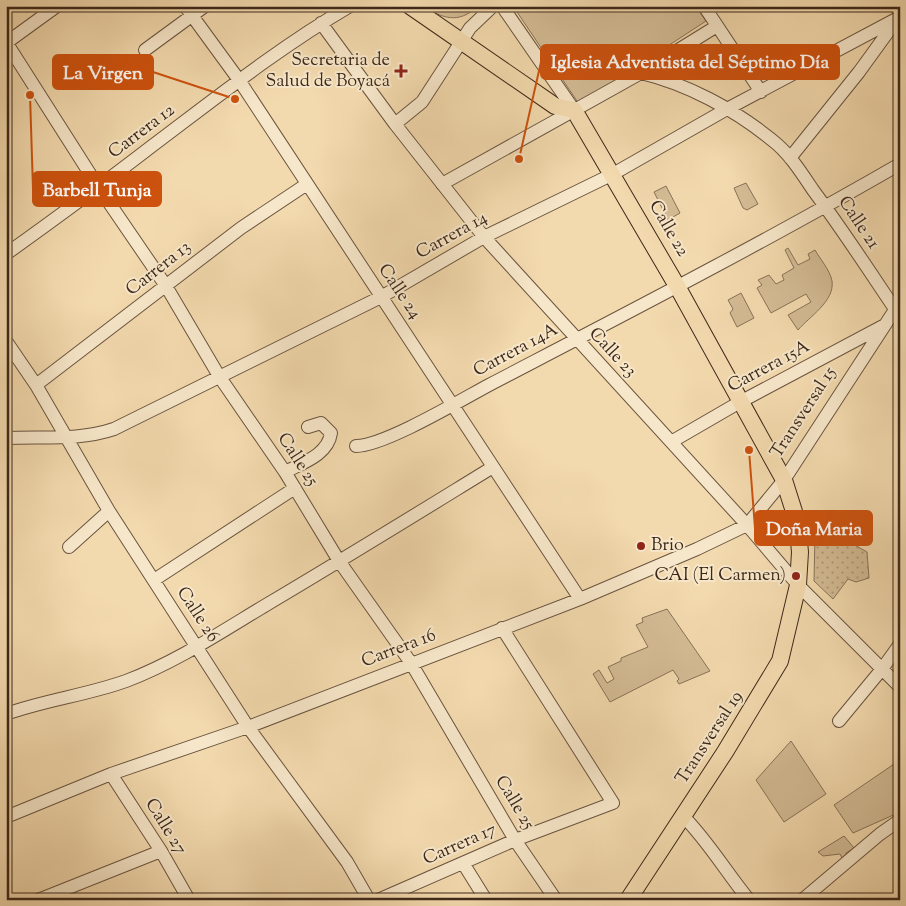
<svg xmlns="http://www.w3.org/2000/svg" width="906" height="906" font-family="'Sorts Mill Goudy',serif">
<defs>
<pattern id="garden-dots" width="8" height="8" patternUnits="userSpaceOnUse" patternTransform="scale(1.25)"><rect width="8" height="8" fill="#d4bc95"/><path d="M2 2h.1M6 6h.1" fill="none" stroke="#ad9979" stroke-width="1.8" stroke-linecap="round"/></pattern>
</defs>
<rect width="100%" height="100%" fill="#f3daae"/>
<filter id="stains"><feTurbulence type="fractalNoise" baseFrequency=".004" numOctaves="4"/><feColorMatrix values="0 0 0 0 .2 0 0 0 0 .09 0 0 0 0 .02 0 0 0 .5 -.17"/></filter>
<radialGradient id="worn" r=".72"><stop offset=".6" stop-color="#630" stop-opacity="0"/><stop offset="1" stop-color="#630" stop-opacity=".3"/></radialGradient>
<path fill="#d4bc95" stroke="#887258" d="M 420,6 L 479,6 C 456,25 445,18 420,6 Z
M 513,6 L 695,6 L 706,21 L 579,104 Z
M 746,183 L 758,204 L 747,210 L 743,208 L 734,188 Z
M 666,186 L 680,213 L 668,220 L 654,192 Z
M 788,248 L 798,265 L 810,259 L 808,254 L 815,250 C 820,259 830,270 832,281 C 835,301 809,317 798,330 L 788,315 L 811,302 L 806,294 L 771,313 L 757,288 L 762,285 L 758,280 L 769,275 L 776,284 L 784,280 L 782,275 L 794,268 L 785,250 Z
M 741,293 L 754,318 L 737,327 L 730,313 L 733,309 L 728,300 Z
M 667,609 L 710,671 L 679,684 L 677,681 L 679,679 L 673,670 L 610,702 L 593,674 L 599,670 L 607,683 L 614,679 L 608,667 L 621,661 L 621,658 L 648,647 L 636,625 L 643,622 L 642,618 Z
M 791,741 L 826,794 L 784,822 L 756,780 Z
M 900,760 L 900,812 L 853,833 L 834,805 Z
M 844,836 L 854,848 L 846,853 L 846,857 L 843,860 L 840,854 L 823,856 L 818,852 Z"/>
<path fill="url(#garden-dots)" stroke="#887258" d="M 815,534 L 846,540 L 867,552 L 869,578 L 856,582 L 848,579 L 833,599 L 814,581 Z"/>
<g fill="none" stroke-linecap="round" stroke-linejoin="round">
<defs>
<path id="minor" d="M 185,6 L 239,80 L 580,599
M 502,6 L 574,110
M 704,6 L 761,92
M 321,23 L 395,124 L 484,237 L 747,525 L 798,585 L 900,687
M 6,42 L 99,188 L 166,286 L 219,376 L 285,472 L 339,561 L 411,663 L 515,840 L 556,900
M 6,43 L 57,6
M 145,50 L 205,6
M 641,73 C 687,84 734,109 772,140 C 789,153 801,172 813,190 C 842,229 868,269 895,309
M 395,124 L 422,102 L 470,28 L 493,6
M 790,158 L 859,72 L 888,32 L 891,23
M 442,184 L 641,73 L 717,26
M 6,254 C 55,219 104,183 152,146 C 217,97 280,47 350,6
M 6,341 L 36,385 L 109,511 L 248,727 L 347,862 L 369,900
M 36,385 L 241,228 L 307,184
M 6,438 C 43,436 78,441 114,429 L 381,297 L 484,237 L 613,174 L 727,109 L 900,17
M 671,442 L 740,402 L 883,326
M 356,446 C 384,446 461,400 489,385 C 627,313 765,242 900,164
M 285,472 C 302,463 328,455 331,433 L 321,423 L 308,427
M 69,547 L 109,511
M 154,580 L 295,488
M 6,714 C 45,700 87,695 126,681 C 176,662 221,632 266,605 C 342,560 418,513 493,467
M 839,721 L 882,669 L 900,644
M 111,774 L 161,851 L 189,900
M 683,816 C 708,841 726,872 749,900
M 6,817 L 111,774 L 248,727 L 580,599 L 697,549 L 747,525 L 784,480 L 900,302
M 463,863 L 486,900
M 38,900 L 161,851
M 378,900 L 515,840 L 613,803 L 502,628
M 802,900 L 880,834 L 900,820"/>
<path id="major" d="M 410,6 L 555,106 L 574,110 L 677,286 L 784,480 L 797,521 L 800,552 L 798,585 L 780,661 L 725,752 L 628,900"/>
</defs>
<use href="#minor" stroke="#6a543f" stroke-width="14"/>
<use href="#major" stroke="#3d281a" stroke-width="18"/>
<use href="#minor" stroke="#f7e7ca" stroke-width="12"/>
<use href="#major" stroke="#f3daae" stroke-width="16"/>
</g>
<g fill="#8f2418" stroke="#f7e7ca" stroke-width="2">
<path d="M398.5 63.5h5v5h5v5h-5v5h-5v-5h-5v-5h5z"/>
<circle cx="641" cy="546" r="5"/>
<circle cx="796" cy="576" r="5"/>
</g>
<g text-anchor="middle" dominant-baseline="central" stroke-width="4" stroke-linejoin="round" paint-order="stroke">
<g font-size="18" fill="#3d281a" stroke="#f7e7ca" text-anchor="end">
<text x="390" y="61">Secretaria de<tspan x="390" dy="21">Salud de Boyacá</tspan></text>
<text x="651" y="546" text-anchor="start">Brio</text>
<text x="786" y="576">CAI (El Carmen)</text>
</g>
<g font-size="18" fill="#3d281a" stroke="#f7e7ca">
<text transform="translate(142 132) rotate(-37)">Carrera 12</text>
<text transform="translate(858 223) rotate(56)">Calle 21</text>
<text transform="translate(668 229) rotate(60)">Calle 22</text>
<text transform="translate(452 236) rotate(-29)">Carrera 14</text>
<text transform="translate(159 269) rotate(-38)">Carrera 13</text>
<text transform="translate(399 292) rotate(56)">Calle 24</text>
<text transform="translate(516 351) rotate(-28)">Carrera 14A</text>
<text transform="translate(612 353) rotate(47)">Calle 23</text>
<text transform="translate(769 367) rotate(-28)">Carrera 15A</text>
<text transform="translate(804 413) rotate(-57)">Transversal 15</text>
<text transform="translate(297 460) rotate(57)">Calle 25</text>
<text transform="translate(197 615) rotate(57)">Calle 26</text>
<text transform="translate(399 649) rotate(-21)">Carrera 16</text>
<text transform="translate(710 738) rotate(-57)">Transversal 19</text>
<text transform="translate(514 803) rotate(59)">Calle 25</text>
<text transform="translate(165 827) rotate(58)">Calle 27</text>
<text transform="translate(460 845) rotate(-24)">Carrera 17</text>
</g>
</g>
<path fill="none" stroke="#ce520e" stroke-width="2" d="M519 159L541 62M235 99L153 72M30 95L33 189M749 450L755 528"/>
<g fill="#ce520e" stroke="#f7e7ca" stroke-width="2">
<circle cx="519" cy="159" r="5"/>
<circle cx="235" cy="99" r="5"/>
<circle cx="30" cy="95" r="5"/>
<circle cx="749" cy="450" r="5"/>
</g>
<g fill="#ce520e" stroke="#ce520e" stroke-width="2">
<rect x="541" y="45" width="298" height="34" rx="5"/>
<rect x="53" y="55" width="100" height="34" rx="5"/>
<rect x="33" y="172" width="128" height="34" rx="5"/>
<rect x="755" y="511" width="117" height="34" rx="5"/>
</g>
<g font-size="19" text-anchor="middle" font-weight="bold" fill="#fff">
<text x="690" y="68">Iglesia Adventista del Séptimo Día</text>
<text x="103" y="79">La Virgen</text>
<text x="97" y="196">Barbell Tunja</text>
<text x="814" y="535">Doña Maria</text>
</g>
<rect width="906" height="906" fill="none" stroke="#f3daae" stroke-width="25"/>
<rect x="8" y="8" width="891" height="891" fill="none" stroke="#3d281a" stroke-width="2.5"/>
<rect x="12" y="12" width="881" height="881" fill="none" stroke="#3d281a"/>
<rect width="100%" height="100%" filter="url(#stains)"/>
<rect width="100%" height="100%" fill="url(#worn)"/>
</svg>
